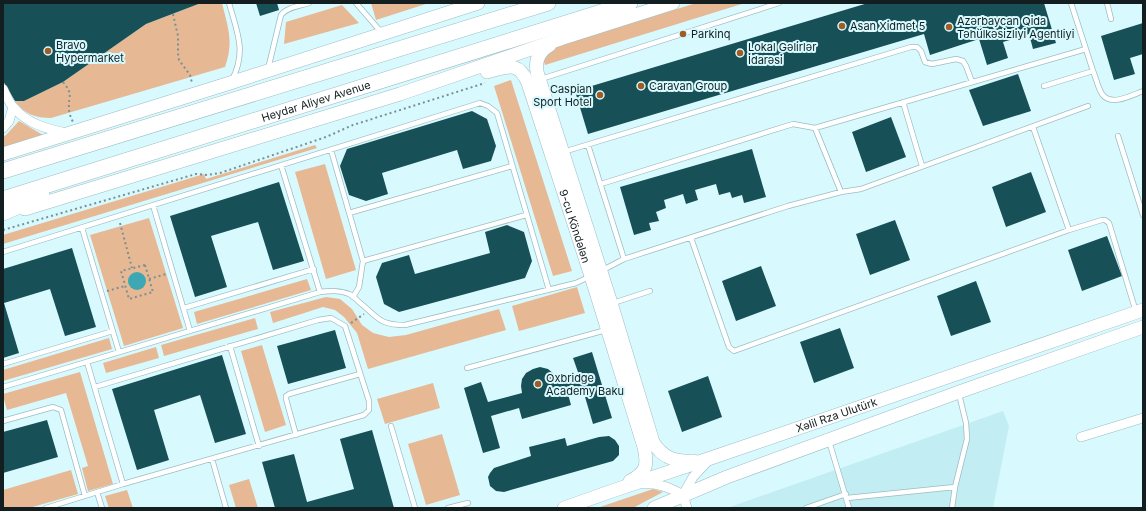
<svg xmlns="http://www.w3.org/2000/svg" width="1146" height="511" font-family="Inter,sans-serif">
<rect width="100%" height="100%" fill="#d8faff"/>
<path fill="#c1edf3" d="M 1003,411 L 1009,426 L 993,508 L 727,508 Z"/>
<path fill="#e7b894" d="M 201,3 L 222,3 C 228,28 234,42 225,67 L 51,118 C 35,118 25,114 15,101 L 24,101 L 63,82 L 146,24 Z
M 371,3 L 429,3 L 376,20 Z
M 696,3 L 745,3 L 545,65 L 543,59 L 553,48 Z
M 342,5 L 359,23 L 284,44 L 286,22 Z
M 511,80 L 572,271 L 553,276 L 494,86 Z
M 19,121 L 43,135 L 3,149 L 3,137 L 6,135 Z
M 315,145 L 317,148 L 3,244 L 3,235 L 204,174 L 206,179 Z
M 325,164 L 356,270 L 326,279 L 295,172 Z
M 149,218 L 183,328 L 124,346 L 90,235 Z
M 307,279 L 311,290 L 197,324 L 194,312 Z
M 577,287 L 585,313 L 519,331 L 512,306 Z
M 326,297 L 340,299 L 352,309 L 362,325 L 373,333 L 389,337 L 406,335 L 499,309 L 506,330 L 368,369 L 357,333 L 344,317 L 335,310 L 323,307 L 273,323 L 270,312 Z
M 255,318 L 258,329 L 164,356 L 161,345 Z
M 109,338 L 112,349 L 3,381 L 3,370 Z
M 262,345 L 286,425 L 265,432 L 241,351 Z
M 156,347 L 159,358 L 106,373 L 103,363 Z
M 80,372 L 113,484 L 88,491 L 82,468 L 88,466 L 66,393 L 7,410 L 3,396 L 3,394 Z
M 433,383 L 440,408 L 385,424 L 377,399 Z
M 442,434 L 460,495 L 426,505 L 408,444 Z
M 71,470 L 78,494 L 29,508 L 3,508 L 3,490 Z
M 249,479 L 258,508 L 236,508 L 229,485 Z
M 653,489 L 663,492 L 633,508 L 597,508 Z
M 127,490 L 133,508 L 109,508 L 105,496 Z"/>
<path fill="#3da7b4" d="M128 281a9 9 0 1 1 18 0a9 9 0 1 1-18 0Z"/>
<path fill="#185057" d="M 3,3 L 201,3 L 146,24 L 63,82 L 24,101 L 15,101 L 3,81 Z
M 256,3 L 277,3 L 279,10 L 260,16 Z
M 868,3 L 1044,3 L 1056,43 L 1033,49 L 1029,34 L 1003,42 L 1008,58 L 987,65 L 979,39 L 930,55 L 924,34 L 588,134 L 575,91 Z
M 1143,23 L 1143,54 L 1130,58 L 1135,74 L 1114,80 L 1101,36 Z
M 1018,74 L 1031,111 L 983,126 L 969,90 Z
M 472,111 L 487,119 L 496,146 L 491,161 L 463,169 L 457,150 L 382,173 L 388,194 L 366,201 L 349,195 L 340,166 L 347,149 Z
M 891,117 L 906,157 L 866,172 L 852,132 Z
M 752,149 L 766,197 L 744,203 L 742,195 L 732,198 L 730,192 L 719,195 L 716,184 L 695,190 L 698,200 L 686,204 L 683,194 L 664,200 L 666,208 L 656,212 L 659,221 L 649,223 L 651,230 L 634,235 L 620,187 Z
M 1031,172 L 1046,212 L 1006,227 L 992,187 Z
M 279,182 L 304,261 L 273,270 L 258,222 L 211,236 L 227,287 L 195,297 L 170,216 Z
M 895,220 L 910,260 L 870,275 L 856,234 Z
M 507,225 L 524,232 L 532,261 L 525,278 L 399,312 L 384,304 L 376,277 L 382,263 L 409,255 L 415,274 L 490,253 L 485,232 Z
M 1107,236 L 1122,276 L 1082,291 L 1068,250 Z
M 72,248 L 96,327 L 65,336 L 50,289 L 4,303 L 19,353 L 3,358 L 3,269 Z
M 761,266 L 776,306 L 736,321 L 722,281 Z
M 976,281 L 991,322 L 951,336 L 937,296 Z
M 840,328 L 854,368 L 814,383 L 800,342 Z
M 335,330 L 346,368 L 288,384 L 277,346 Z
M 592,352 L 612,418 L 593,424 L 583,390 L 568,394 L 571,405 L 522,419 L 519,408 L 491,416 L 500,448 L 483,453 L 464,388 L 481,382 L 488,402 L 522,393 L 521,386 L 522,379 L 526,373 L 533,369 L 540,367 L 548,369 L 555,375 L 558,382 L 579,375 L 573,358 Z
M 222,355 L 246,434 L 215,443 L 200,395 L 154,410 L 169,460 L 137,470 L 112,389 Z
M 708,376 L 722,417 L 682,432 L 668,391 Z
M 47,420 L 58,457 L 3,473 L 3,432 Z
M 372,430 L 394,508 L 275,508 L 262,462 L 294,454 L 307,502 L 354,489 L 340,439 Z
M 609,436 L 615,440 L 619,446 L 619,455 L 613,461 L 504,492 L 496,491 L 490,486 L 488,477 L 490,473 L 494,468 L 531,456 L 529,447 L 565,438 L 567,446 L 599,437 Z"/>
<g fill="none" stroke-linecap="round" stroke-linejoin="round">
<defs>
<path id="service" d="M 229,3 C 237,32 247,51 232,80
M 356,3 L 382,33
M 1107,3 L 1111,19
M 268,69 L 281,15 C 287,7 300,6 309,3
M 1093,71 C 1096,78 1098,88 1102,94 C 1111,107 1132,95 1143,91
M 541,79 L 779,3
M 1044,86 L 1093,71 L 1071,3
M 903,102 L 922,166
M 1033,127 L 1069,230 L 1102,220 L 1105,220 L 1109,223 L 1136,312
M 815,128 L 841,192
M 1118,136 L 1143,215
M 588,145 L 624,259
M 331,150 L 363,261 L 526,215
M 563,152 L 911,47 L 917,47 L 921,51 L 925,62 L 932,64 L 956,59 L 963,61 L 966,66 L 972,82
M 281,165 L 320,292
M 601,184 L 793,124 L 815,128 L 1086,49
M 153,205 L 190,331
M 349,213 L 512,166
M 82,228 L 119,352
M 691,238 L 729,347 L 734,351 L 1069,230
M 3,252 L 480,103 L 488,106 L 497,113 L 549,290
M 601,271 L 624,259 L 788,206 L 841,192 L 861,189 L 1088,106
M 353,297 L 359,287 L 363,261
M 613,303 L 650,291
M 184,308 L 314,269
M 230,346 L 259,446
M 87,362 L 123,484
M 3,364 L 113,331
M 467,368 L 606,330
M 3,387 L 320,292 C 330,291 340,290 349,294 C 352,295 356,299 359,302 C 378,317 378,325 405,325 L 576,283 L 589,277
M 3,421 L 53,407 L 61,410 L 85,496
M 391,426 L 415,508
M 296,435 L 286,399 L 286,396 L 289,394 L 360,374
M 829,441 L 849,508
M 212,459 L 226,508
M 97,492 L 102,508
M 847,498 L 955,487
M 46,508 L 123,484 L 364,415 L 369,410 L 369,401 L 345,326 L 331,318 L 318,320 L 95,387
M 448,508 L 468,503
M 806,508 L 846,494
M 952,508 L 955,487 L 967,439 L 966,423 L 959,394"/>
<path id="minor" d="M 3,89 C 6,95 9,103 14,108 C 28,124 47,129 67,133
M 3,128 L 9,121 L 13,107
M 1081,437 L 1143,418
M 643,484 C 658,483 669,487 683,495
M 687,508 L 683,495 L 693,477 L 707,462"/>
<g id="secondary">
<path d="M 550,45 C 539,51 535,60 537,72 L 611,303 L 653,442 C 662,458 676,462 694,461"/>
<path id="s1" d="M 487,72 C 508,67 518,60 528,83 L 591,276 L 644,447 C 648,465 647,472 630,481"/>
<path d="M 3,154 L 230,83 L 478,3"/>
<path d="M 25,209 L 400,94 L 563,38 L 673,3"/>
<path id="s2" d="M 564,508 L 615,490 L 711,458 L 1143,310"/>
<path d="M 654,508 L 727,477 L 959,392 L 1143,327"/>
</g>
<g id="trunk">
<path d="M 3,171 L 548,3"/>
<path id="s3" d="M 3,199 L 630,3"/>
<path d="M 3,213 L 42,196"/>
</g>
</defs>
<use href="#service" stroke="#9cbdc2" stroke-width="6"/>
<use href="#minor" stroke="#9cbdc2" stroke-width="10"/>
<use href="#secondary" stroke="#9cbdc2" stroke-width="14"/>
<use href="#trunk" stroke="#9cbdc2" stroke-width="16"/>
<path stroke="#799094" stroke-width="2" stroke-dasharray="2 3" stroke-linecap="butt" d="M 173,14 L 178,36 L 178,54 L 179,60 L 190,75 L 192,83
M 63,82 C 74,96 68,94 69,109 C 69,113 71,118 73,122
M 120,223 L 132,268
M 3,230 L 196,174 L 207,175 L 220,173 L 326,137 L 353,125 L 485,83
M 145,265 L 153,292 L 129,299 L 121,271 Z
M 149,279 L 166,274
M 107,291 L 125,286
M 351,323 L 364,314"/>
<use href="#service" stroke="#fff" stroke-width="4.5"/>
<use href="#minor" stroke="#fff" stroke-width="9"/>
<use href="#secondary" stroke="#fff" stroke-width="13"/>
<use href="#trunk" stroke="#fff" stroke-width="15"/>
</g>
<g fill="#9d5d25" stroke="#d8faff" stroke-width="1.5">
<circle cx="842" cy="26" r="4"/>
<circle cx="949" cy="27" r="4"/>
<circle cx="683" cy="34" r="4"/>
<circle cx="48" cy="51" r="4"/>
<circle cx="740" cy="53" r="4"/>
<circle cx="641" cy="86" r="4"/>
<circle cx="600" cy="95" r="4"/>
<circle cx="538" cy="384" r="4"/>
</g>
<g text-anchor="middle" dominant-baseline="central" stroke-width="4" stroke-linejoin="round" paint-order="stroke">
<g font-size="11" fill="#121e20" stroke="#d8faff" text-anchor="start">
<text x="957" y="21">Azərbaycan Qida<tspan x="957" dy="13">Təhülkəsizliyi Agentliyi</tspan></text>
<text x="850" y="26">Asan Xidmet 5</text>
<text x="691" y="34">Parkinq</text>
<text x="56" y="45">Bravo<tspan x="56" dy="13">Hypermarket</tspan></text>
<text x="748" y="47">Lokal Gəlirlər<tspan x="748" dy="13">İdarəsi</tspan></text>
<text x="649" y="86">Caravan Group</text>
<text x="592" y="89" text-anchor="end">Caspian<tspan x="592" dy="13">Sport Hotel</tspan></text>
<text x="546" y="378">Oxbridge<tspan x="546" dy="13">Academy Baku</tspan></text>
</g>
<g font-size="11" fill="#121e20" stroke="#d8faff">
<text stroke="none"><textPath href="#s3" startOffset="328">Heydar Aliyev Avenue</textPath></text>
<text stroke="none"><textPath href="#s1" startOffset="200">9-cu Köndələn</textPath></text>
<text stroke="none"><textPath href="#s2" startOffset="288">Xəlil Rza Ulutürk</textPath></text>
</g>
</g>
<rect width="1146" height="511" fill="none" stroke="#121e20" stroke-width="8"/>
</svg>
